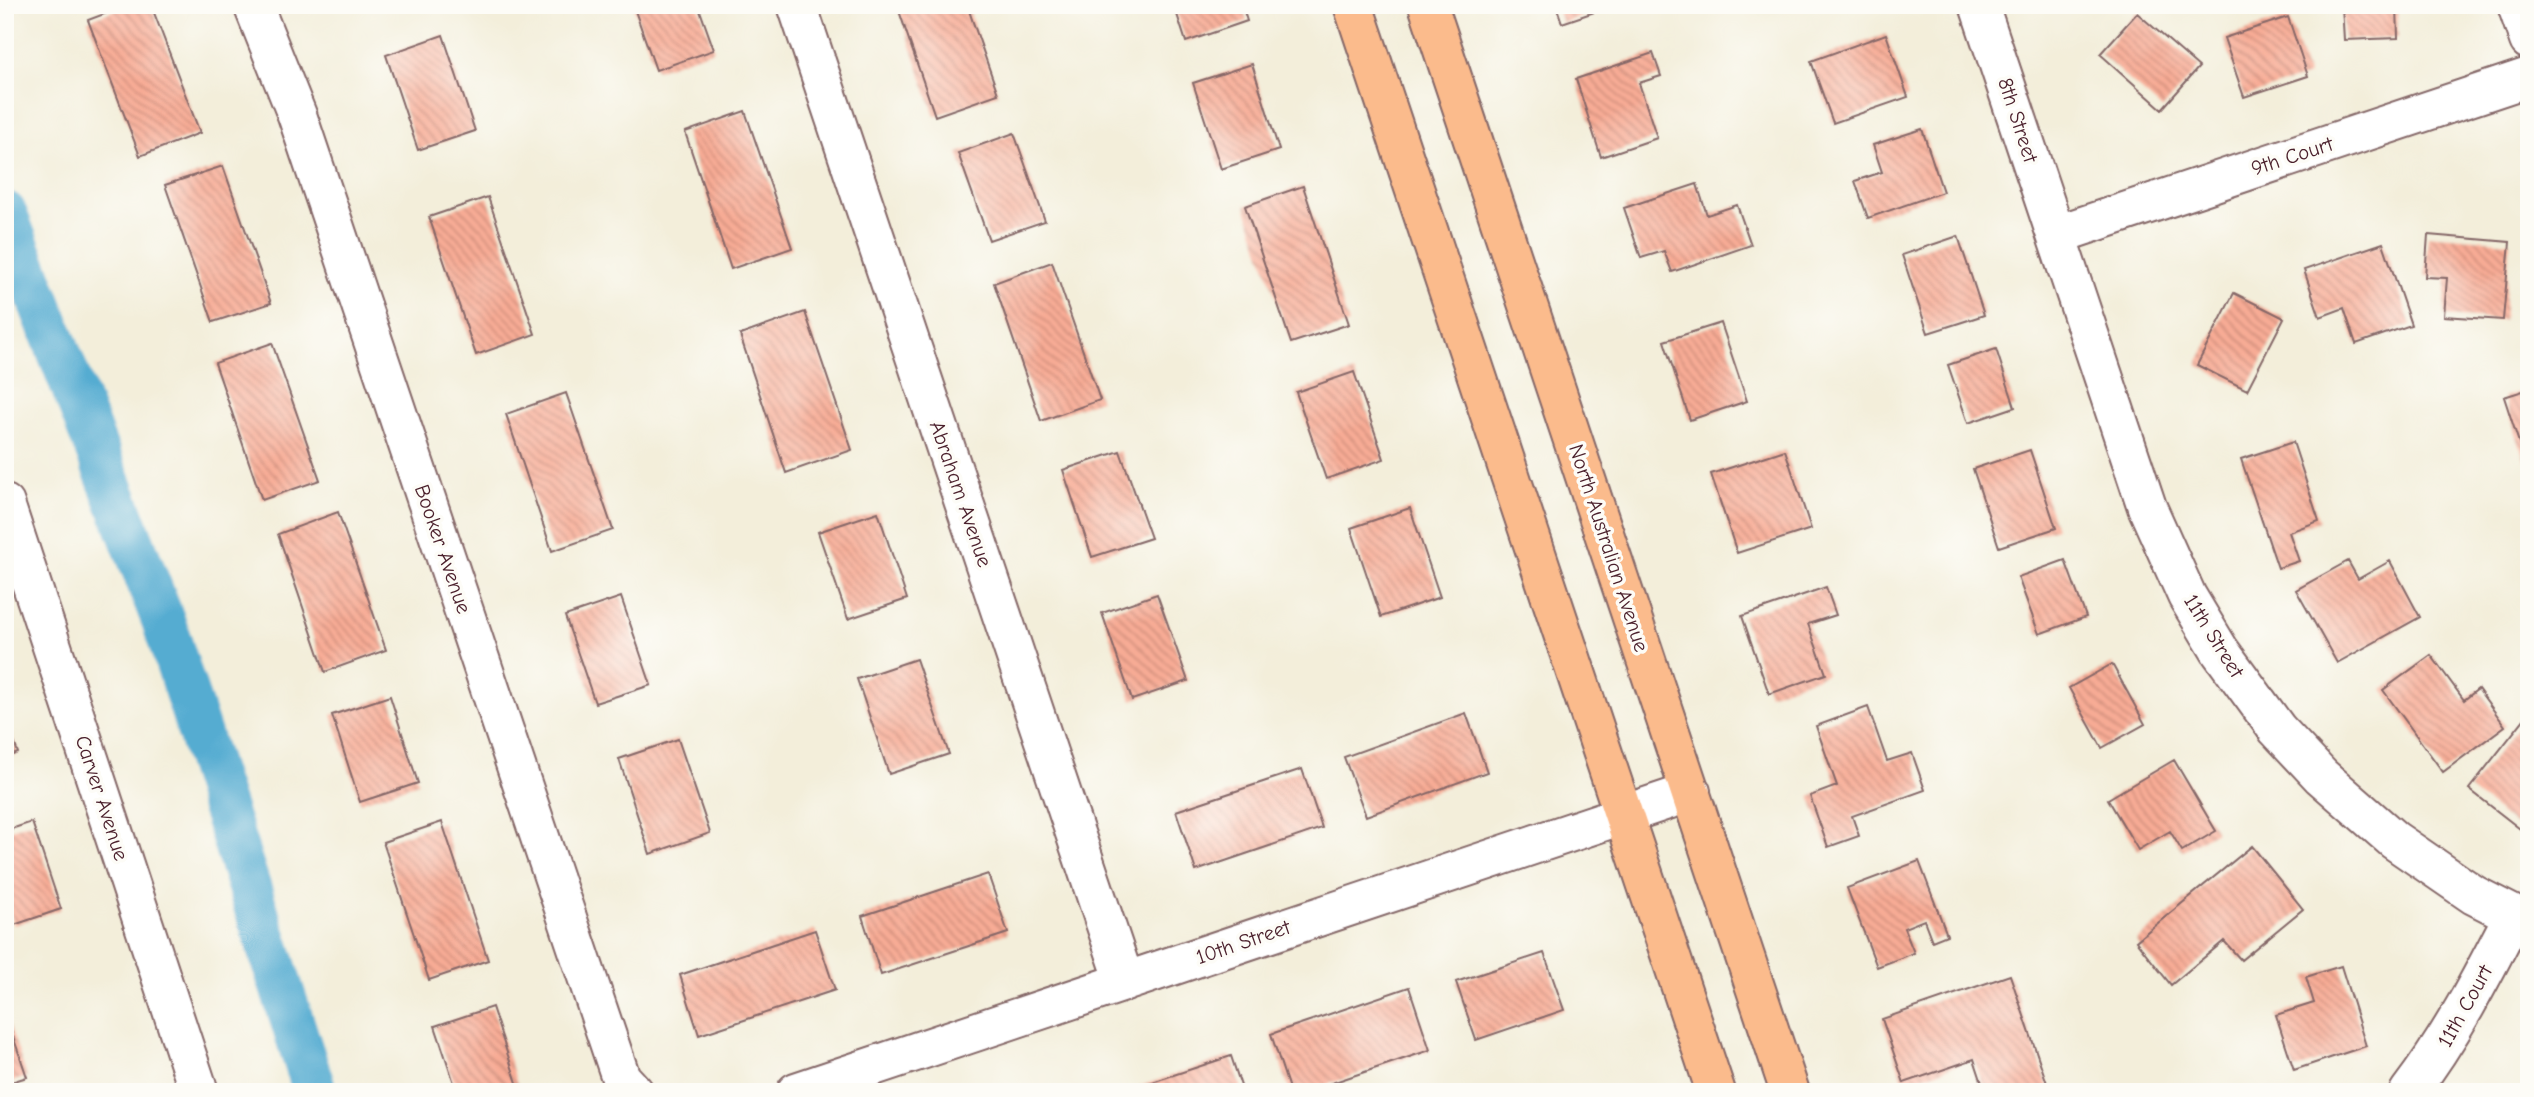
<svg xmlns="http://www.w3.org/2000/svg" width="2534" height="1097" font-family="'Comic Neue',sans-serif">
<defs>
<pattern id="building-back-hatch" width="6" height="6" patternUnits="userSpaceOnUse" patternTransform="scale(1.75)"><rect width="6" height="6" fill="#f8ac95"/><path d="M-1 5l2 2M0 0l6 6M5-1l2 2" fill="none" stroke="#cb8b7a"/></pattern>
</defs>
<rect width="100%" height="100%" fill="#fdfcf7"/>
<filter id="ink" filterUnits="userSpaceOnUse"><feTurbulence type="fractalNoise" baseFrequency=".0143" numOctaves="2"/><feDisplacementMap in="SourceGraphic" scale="14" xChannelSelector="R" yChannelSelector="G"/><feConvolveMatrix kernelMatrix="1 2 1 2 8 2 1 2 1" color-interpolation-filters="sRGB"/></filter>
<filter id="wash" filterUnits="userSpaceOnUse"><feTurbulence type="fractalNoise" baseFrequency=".00686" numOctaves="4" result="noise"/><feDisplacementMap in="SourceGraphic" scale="28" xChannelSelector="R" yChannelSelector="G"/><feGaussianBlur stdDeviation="1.57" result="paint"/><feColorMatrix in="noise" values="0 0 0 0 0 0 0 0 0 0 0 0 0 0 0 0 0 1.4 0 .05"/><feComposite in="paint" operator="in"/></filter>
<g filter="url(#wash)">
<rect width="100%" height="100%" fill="#f3eeda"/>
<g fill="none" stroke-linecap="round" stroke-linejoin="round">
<path stroke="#54acd1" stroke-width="44" d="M 5,213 L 163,620 L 315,1092"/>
</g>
<g id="blocks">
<path fill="url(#building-back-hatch)" d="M 128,5 L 151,5 L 200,133 L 140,156 L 88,20 Z
M 633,5 L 698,5 L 714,50 L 656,70 Z
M 897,5 L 967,5 L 998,94 L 935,116 Z
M 1174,5 L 1242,5 L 1247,21 L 1186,42 Z
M 1556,5 L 1612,5 L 1612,6 L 1562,23 Z
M 2342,5 L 2397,5 L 2398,38 L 2344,40 Z
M 2137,13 L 2199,67 L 2162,109 L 2100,54 Z
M 2288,17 L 2308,76 L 2244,97 L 2224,38 Z
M 1886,34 L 1908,97 L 1833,123 L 1811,61 Z
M 443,35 L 475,131 L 418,150 L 386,55 Z
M 1653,53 L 1661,76 L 1639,83 L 1657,138 L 1601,157 L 1576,79 Z
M 1252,64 L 1279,150 L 1221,169 L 1193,83 Z
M 745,111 L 792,248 L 731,269 L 685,132 Z
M 1922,129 L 1943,192 L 1868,218 L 1855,181 L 1882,172 L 1873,145 Z
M 1014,133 L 1045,221 L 989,240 L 958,153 Z
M 223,166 L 271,303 L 213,322 L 165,185 Z
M 1697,184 L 1707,215 L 1737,205 L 1751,245 L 1672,272 L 1664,251 L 1641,258 L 1624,208 Z
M 1303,186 L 1349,324 L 1291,343 L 1245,206 Z
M 488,197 L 535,334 L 476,355 L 429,217 Z
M 2428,235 L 2510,242 L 2503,320 L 2444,316 L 2447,278 L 2425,277 Z
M 1958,236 L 1984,315 L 1928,333 L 1902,255 Z
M 2383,243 L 2411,325 L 2356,344 L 2344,308 L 2320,317 L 2304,270 Z
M 1052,262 L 1100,400 L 1041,421 L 994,283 Z
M 2234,293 L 2284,318 L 2247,390 L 2197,365 Z
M 805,312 L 852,450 L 786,473 L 740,335 Z
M 1721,323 L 1747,401 L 1690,420 L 1664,341 Z
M 272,343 L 320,480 L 262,500 L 215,363 Z
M 1996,349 L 2015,407 L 1968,423 L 1948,365 Z
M 1354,372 L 1384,459 L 1326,479 L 1296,392 Z
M 2529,389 L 2529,460 L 2525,461 L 2504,397 Z
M 566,393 L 613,530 L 552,551 L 506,414 Z
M 2293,442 L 2319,521 L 2289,532 L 2299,561 L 2278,568 L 2241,459 Z
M 1785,450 L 1811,529 L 1737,553 L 1711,474 Z
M 2030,450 L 2056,528 L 1999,547 L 1973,469 Z
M 1120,451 L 1151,538 L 1092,557 L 1063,470 Z
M 1410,508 L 1440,597 L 1381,617 L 1351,528 Z
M 338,512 L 386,650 L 325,672 L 278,534 Z
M 878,512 L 907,599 L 848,619 L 818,532 Z
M 2065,560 L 2086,617 L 2039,634 L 2018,577 Z
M 2348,561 L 2358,579 L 2390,561 L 2420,617 L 2337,663 L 2296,590 Z
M 1826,587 L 1836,615 L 1808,624 L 1826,674 L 1769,694 L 1742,616 Z
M 1157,594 L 1188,681 L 1132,700 L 1102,613 Z
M 621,597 L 651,685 L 595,703 L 565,616 Z
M 2431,655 L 2464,700 L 2478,689 L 2505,726 L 2443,772 L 2383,690 Z
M 916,659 L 949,754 L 889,774 L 857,679 Z
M 2112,664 L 2145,724 L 2102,748 L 2069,688 Z
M 390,696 L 418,783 L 360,802 L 332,715 Z
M 1868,707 L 1887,761 L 1912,753 L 1925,790 L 1852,816 L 1859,836 L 1828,847 L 1810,796 L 1837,786 L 1816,726 Z
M 1466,713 L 1487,772 L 1366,816 L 1344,757 Z
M 2529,713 L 2529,836 L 2469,789 Z
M 5,717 L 18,753 L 5,758 Z
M 678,739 L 710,833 L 650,854 L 619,759 Z
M 2174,760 L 2216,831 L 2182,851 L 2170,831 L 2138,850 L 2108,799 Z
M 1302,769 L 1322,828 L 1196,871 L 1176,811 Z
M 32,822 L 61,909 L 14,925 L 5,899 L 5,831 Z
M 442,822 L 488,960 L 429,980 L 383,842 Z
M 2252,846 L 2303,909 L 2241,960 L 2224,941 L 2171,985 L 2136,941 Z
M 1919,861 L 1947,935 L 1932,941 L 1924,920 L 1904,928 L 1914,953 L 1877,967 L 1847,888 Z
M 988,874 L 1008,933 L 881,975 L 862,916 Z
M 815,930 L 835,990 L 699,1035 L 680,975 Z
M 1544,953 L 1564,1010 L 1476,1040 L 1456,982 Z
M 2341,966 L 2366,1046 L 2294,1070 L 2276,1015 L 2314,1003 L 2306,977 Z
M 2010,975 L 2050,1092 L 1985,1092 L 1974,1059 L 1904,1083 L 1882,1019 Z
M 1409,987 L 1430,1050 L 1305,1092 L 1290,1092 L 1271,1034 Z
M 492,1007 L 520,1092 L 457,1092 L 435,1026 Z
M 5,1013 L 27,1077 L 5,1084 Z
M 1231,1056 L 1243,1092 L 1125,1092 L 1125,1091 Z"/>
</g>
</g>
<g filter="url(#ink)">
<use href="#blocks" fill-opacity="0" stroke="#856768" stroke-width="2"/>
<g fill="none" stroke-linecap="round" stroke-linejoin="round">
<defs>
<path id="minor" d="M 253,5 L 297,115 L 621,1078 L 634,1092
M 797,5 L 1125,982
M 1979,5 L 2147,507 L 2187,596 L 2220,651 L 2277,729 L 2321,776 L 2394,840 L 2474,895 L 2529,923
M 2517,5 L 2529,40
M 2056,235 L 2529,77
M 5,504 L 199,1092
M 796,1092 L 1691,792
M 2409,1092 C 2451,1037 2482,977 2513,916"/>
<path id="major" d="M 1353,5 L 1716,1092
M 1428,5 L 1790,1092"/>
</defs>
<use href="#minor" stroke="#856768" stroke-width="42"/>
<use href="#major" stroke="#856768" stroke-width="42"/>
<use href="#minor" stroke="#fff" stroke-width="38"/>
<use href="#major" stroke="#fbbb8c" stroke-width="38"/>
</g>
</g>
<g text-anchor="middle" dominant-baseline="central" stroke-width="7" stroke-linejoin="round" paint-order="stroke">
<g font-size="21" fill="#4a1f2b" stroke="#fdfcf7">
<text transform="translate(2018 120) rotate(72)">8th Street</text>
<text transform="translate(2292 156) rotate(-18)">9th Court</text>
<text transform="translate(961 494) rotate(71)">Abraham Avenue</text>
<text transform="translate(1609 548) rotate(72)">North Australian Avenue</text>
<text transform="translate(443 549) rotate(71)">Booker Avenue</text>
<text transform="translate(2214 636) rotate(58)">11th Street</text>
<text transform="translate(102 798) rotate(72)">Carver Avenue</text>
<text transform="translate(1243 942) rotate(-19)">10th Street</text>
<text transform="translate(2465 1006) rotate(-61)">11th Court</text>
</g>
</g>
<rect width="2534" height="1097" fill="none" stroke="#fdfcf7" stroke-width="28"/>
</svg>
